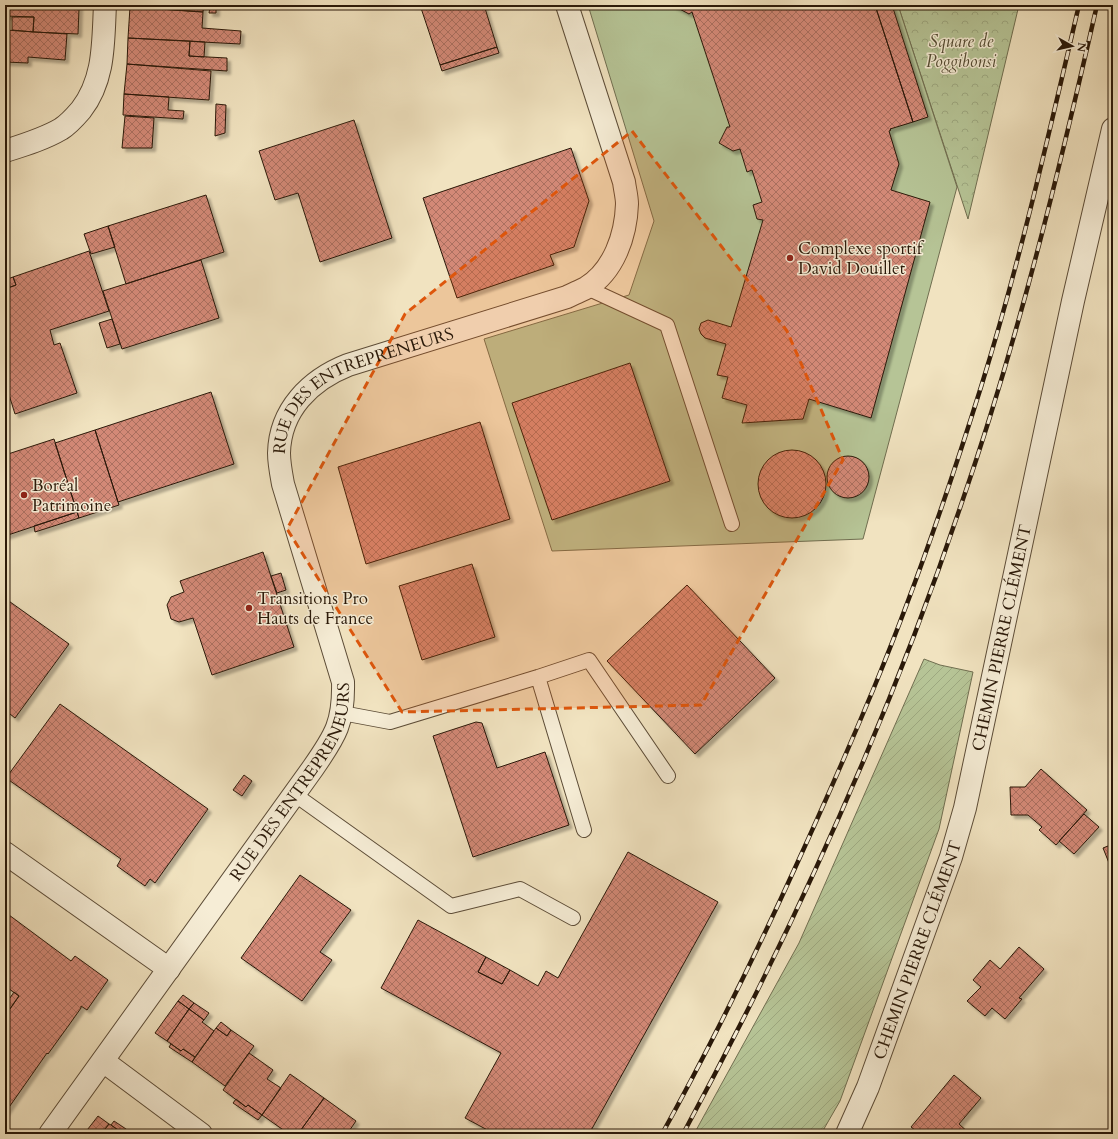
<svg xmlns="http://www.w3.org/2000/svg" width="1118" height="1139" font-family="Cardo,serif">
<defs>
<pattern id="park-crowns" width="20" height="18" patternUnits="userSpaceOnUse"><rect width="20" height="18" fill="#b6c496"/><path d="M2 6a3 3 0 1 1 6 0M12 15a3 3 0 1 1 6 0" fill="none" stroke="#9da880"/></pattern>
<pattern id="garden-furrows" width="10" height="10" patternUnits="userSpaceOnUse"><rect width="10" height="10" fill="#b6c496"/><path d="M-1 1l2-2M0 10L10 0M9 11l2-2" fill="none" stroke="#9da880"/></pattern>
<pattern id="building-cross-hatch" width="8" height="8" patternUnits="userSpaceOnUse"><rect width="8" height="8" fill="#d38977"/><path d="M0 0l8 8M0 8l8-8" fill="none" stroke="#ab6f60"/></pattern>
<filter id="shadow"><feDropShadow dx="3.5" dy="3.5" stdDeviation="1" flood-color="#0004"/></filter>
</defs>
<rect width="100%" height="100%" fill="#f1e3c0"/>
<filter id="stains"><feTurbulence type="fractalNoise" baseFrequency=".005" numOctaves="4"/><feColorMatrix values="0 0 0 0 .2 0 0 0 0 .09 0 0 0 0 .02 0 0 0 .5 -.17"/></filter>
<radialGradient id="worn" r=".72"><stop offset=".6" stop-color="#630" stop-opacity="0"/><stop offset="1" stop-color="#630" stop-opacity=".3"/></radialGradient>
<path fill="url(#park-crowns)" stroke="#706e50" d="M 898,5 L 1019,5 L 968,219 Z"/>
<path fill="url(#garden-furrows)" stroke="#706e50" d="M 924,659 L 940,665 L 973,672 L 939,829 L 840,1101 L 821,1134 L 694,1134 L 799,943 Z"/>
<path fill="#b6c496" stroke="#706e50" d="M 588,5 L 898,5 L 957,187 L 863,539 L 552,551 L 484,339 L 629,295 L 654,221 Z"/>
<path fill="url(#building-cross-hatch)" stroke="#2a1909" filter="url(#shadow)" d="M 5,5 L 79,9 L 78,34 L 33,32 L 34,17 L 5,16 Z
M 42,5 L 79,5 L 79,9 L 42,6 Z
M 131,5 L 204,5 L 203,12 L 130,7 Z
M 420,5 L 484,5 L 497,47 L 440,65 Z
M 672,5 L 875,5 L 913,122 L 890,129 L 891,130 L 889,131 L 899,164 L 891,190 L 930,202 L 871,418 L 809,399 L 803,419 L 742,423 L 747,405 L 722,398 L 728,377 L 717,375 L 726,344 L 705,338 L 701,334 L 699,329 L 701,323 L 708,320 L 731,327 L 763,220 L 757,219 L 753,205 L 762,202 L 752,170 L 747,172 L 740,149 L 733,151 L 719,143 L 727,127 L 730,127 L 692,12 L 689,14 Z
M 875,5 L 892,5 L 928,117 L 913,122 Z
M 210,6 L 216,6 L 216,13 L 209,13 Z
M 130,7 L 203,12 L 202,28 L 241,31 L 240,44 L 128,38 Z
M 12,17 L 34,17 L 33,32 L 12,30 Z
M 5,30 L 67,34 L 65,60 L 28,57 L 28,63 L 5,62 Z
M 128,38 L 190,41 L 189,56 L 227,58 L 227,71 L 127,64 Z
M 190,41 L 205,42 L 204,57 L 189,56 Z
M 497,47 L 499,53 L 442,71 L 440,65 Z
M 127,64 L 211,71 L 209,100 L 124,94 Z
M 124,94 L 169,97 L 168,110 L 184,111 L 183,119 L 123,115 Z
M 216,104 L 226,105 L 225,133 L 215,136 Z
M 125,116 L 154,118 L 152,148 L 122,148 Z
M 354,120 L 392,238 L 320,262 L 298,193 L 275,200 L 259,151 Z
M 571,148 L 589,201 L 574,247 L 550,255 L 554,265 L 457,298 L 423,198 Z
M 206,195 L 224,252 L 126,284 L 108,226 Z
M 108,226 L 115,247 L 91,254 L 84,234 Z
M 89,251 L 109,311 L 50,330 L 54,345 L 60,343 L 77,393 L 15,414 L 5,382 L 5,289 L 16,285 L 13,277 Z
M 201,260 L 219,318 L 122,349 L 103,291 Z
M 13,277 L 16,285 L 5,289 L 5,280 Z
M 112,319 L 120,344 L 107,348 L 99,323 Z
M 630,363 L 670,481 L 552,520 L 512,403 Z
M 211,392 L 234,464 L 118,502 L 95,430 Z
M 480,422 L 510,519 L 366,564 L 338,467 Z
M 95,430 L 119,505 L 79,518 L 55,443 Z
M 54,439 L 77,512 L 5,536 L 5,455 Z
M758 484a34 34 0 1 1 68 0a34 34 0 1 1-68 0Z
M827 477a21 21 0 1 1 42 0a21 21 0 1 1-42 0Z
M 77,512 L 79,518 L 35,532 L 34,526 Z
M 263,552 L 294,647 L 212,675 L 193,618 L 179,622 L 171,619 L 167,605 L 171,597 L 184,592 L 180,581 Z
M 472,564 L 495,637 L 422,660 L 399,586 Z
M 281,573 L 286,590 L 277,593 L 271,576 Z
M 687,585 L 775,678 L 695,754 L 607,661 Z
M 6,599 L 69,644 L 15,718 L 5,710 Z
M 60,704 L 208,809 L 155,883 L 150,879 L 145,886 L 117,866 L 121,859 L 6,778 Z
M 476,722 L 482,723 L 497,768 L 545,752 L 569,825 L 473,857 L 433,736 Z
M 1041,769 L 1087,810 L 1056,845 L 1039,830 L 1042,827 L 1028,815 L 1011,815 L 1010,787 L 1025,787 Z
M 244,775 L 252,781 L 242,796 L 233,790 Z
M 1084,814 L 1099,827 L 1074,854 L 1059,841 Z
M 1113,844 L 1113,873 L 1103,848 Z
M 628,852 L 718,902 L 589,1134 L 495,1134 L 465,1118 L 501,1053 L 381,988 L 418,920 L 486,957 L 478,972 L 502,984 L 510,970 L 538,986 L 546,971 L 558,978 Z
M 300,875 L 351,910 L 320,952 L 332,960 L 302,1001 L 241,958 Z
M 9,915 L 71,961 L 75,956 L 108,980 L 87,1010 L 81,1006 L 81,1008 L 69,1025 L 48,1054 L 47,1053 L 5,1113 L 5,1016 L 19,996 L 5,986 L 5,920 Z
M 1019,947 L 1044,969 L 1019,998 L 1022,999 L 1005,1019 L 992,1008 L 985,1016 L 967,1001 L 981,987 L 973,980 L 990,960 L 1000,969 Z
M 486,957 L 510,970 L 502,984 L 478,972 Z
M 14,992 L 19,996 L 5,1016 L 5,1005 Z
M 183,995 L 194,1003 L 189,1009 L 178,1001 Z
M 178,1001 L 189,1009 L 167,1041 L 155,1033 Z
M 194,1003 L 209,1013 L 204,1020 L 189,1009 Z
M 189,1009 L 204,1020 L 202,1022 L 214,1031 L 195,1057 L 183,1049 L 181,1051 L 167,1041 Z
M 221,1022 L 231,1030 L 227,1036 L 216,1028 Z
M 216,1028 L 227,1036 L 231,1030 L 254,1046 L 225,1086 L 192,1062 Z
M 171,1044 L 181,1051 L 183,1049 L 195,1057 L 192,1062 L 169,1047 Z
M 249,1053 L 273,1070 L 267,1079 L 281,1088 L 262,1115 L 248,1105 L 246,1107 L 223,1090 Z
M 290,1074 L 324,1098 L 298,1134 L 289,1134 L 262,1115 Z
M 954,1075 L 981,1098 L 959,1124 L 970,1134 L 920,1134 L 911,1127 Z
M 324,1098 L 356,1121 L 347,1134 L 298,1134 Z
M 236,1099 L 246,1107 L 248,1105 L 262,1115 L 258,1120 L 233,1103 Z
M 98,1116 L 109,1124 L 101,1134 L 84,1134 Z
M 114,1121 L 126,1129 L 132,1134 L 123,1134 L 111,1125 Z
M 109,1124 L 111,1125 L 123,1133 L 101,1134 Z"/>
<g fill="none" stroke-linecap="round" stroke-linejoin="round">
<defs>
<path id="service" d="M 587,288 L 667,325 L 732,524
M 538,677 L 584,830
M 342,713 L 390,722 L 538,677 L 589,660 L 668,776
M 294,794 L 451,906 L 520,889 L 573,918"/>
<g id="minor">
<path d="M 5,853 L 169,969"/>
<path d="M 103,1061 L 201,1134"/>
<path id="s1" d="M 50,1134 L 313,768 C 336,735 344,722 343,682 L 283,484 C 281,473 279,463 279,453 C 280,410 310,380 348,365 L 567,297 C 573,294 580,291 586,288 C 614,271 626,235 627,204 C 627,197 625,190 624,182 L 567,5"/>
<path id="s2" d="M 847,1134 L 868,1087 L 951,857 L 965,808 L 1073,301 L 1113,129"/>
</g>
<path id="tertiary" d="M 5,151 C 24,145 44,139 61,129 C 69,124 75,117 81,110 C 105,79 103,42 105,5"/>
</defs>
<use href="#service" stroke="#5c4c37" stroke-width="16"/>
<use href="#minor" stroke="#5c4c37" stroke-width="24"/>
<use href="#tertiary" stroke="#5c4c37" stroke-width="24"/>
<use href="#service" stroke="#f6edd6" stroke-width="14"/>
<use href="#minor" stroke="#f6edd6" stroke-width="22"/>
<use href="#tertiary" stroke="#f6edd6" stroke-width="22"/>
<defs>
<path id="rail" d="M 662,1134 C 710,1047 754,958 795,868 C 822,809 848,750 873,690 C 914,591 949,489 981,387 C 1020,262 1049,133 1079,5
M 683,1134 C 792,932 889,720 962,502 C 1018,340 1059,172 1097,5"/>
</defs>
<use href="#rail" stroke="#2a1909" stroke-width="4.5"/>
<use href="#rail" stroke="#f6edd6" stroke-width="3" stroke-dasharray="9" stroke-linecap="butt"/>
</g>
<path fill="#de560c" fill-opacity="0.2" stroke="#de560c" stroke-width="3" stroke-dasharray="8 5" stroke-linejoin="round" d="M 632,131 L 787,331 L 843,460 L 701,705 L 402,712 L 287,529 L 405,314 Z"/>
<g fill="#8f2418" stroke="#f6edd6" stroke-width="1.5">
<circle cx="790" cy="258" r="4"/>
<circle cx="24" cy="495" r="4"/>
<circle cx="249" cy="608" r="4"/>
</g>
<g text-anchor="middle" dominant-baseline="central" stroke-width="3" stroke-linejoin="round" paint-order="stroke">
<g font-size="17" font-style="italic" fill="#544c33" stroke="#f6edd6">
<text x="961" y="41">Square de<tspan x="961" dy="20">Poggibonsi</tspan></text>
</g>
<g font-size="17" fill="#2a1909" stroke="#f6edd6" text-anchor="start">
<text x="798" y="248">Complexe sportif<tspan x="798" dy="20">David Douillet</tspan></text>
<text x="32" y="485">Boréal<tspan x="32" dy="20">Patrimoine</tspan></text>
<text x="257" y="598">Transitions Pro<tspan x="257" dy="20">Hauts de France</tspan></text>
</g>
<g font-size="17" fill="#2a1909" stroke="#f6edd6">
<text stroke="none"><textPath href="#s1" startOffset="896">RUE DES ENTREPRENEURS</textPath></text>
<text stroke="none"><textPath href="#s2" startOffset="521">CHEMIN PIERRE CLÉMENT</textPath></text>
<text stroke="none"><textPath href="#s1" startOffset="429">RUE DES ENTREPRENEURS</textPath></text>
<text stroke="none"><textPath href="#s2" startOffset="197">CHEMIN PIERRE CLÉMENT</textPath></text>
</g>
</g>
<rect width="1118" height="1139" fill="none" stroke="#f1e3c0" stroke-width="20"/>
<rect x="6" y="6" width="1106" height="1127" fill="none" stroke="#2a1909" stroke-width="2"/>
<rect x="10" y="10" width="1098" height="1119" fill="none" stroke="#2a1909"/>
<g transform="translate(1072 46) rotate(98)" stroke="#f6edd6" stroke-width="3" paint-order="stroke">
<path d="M0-3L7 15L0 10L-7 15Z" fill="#2a1909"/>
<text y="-6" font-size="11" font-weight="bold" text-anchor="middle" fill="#2a1909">N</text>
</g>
<rect width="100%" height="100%" filter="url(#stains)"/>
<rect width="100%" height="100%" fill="url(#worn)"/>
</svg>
